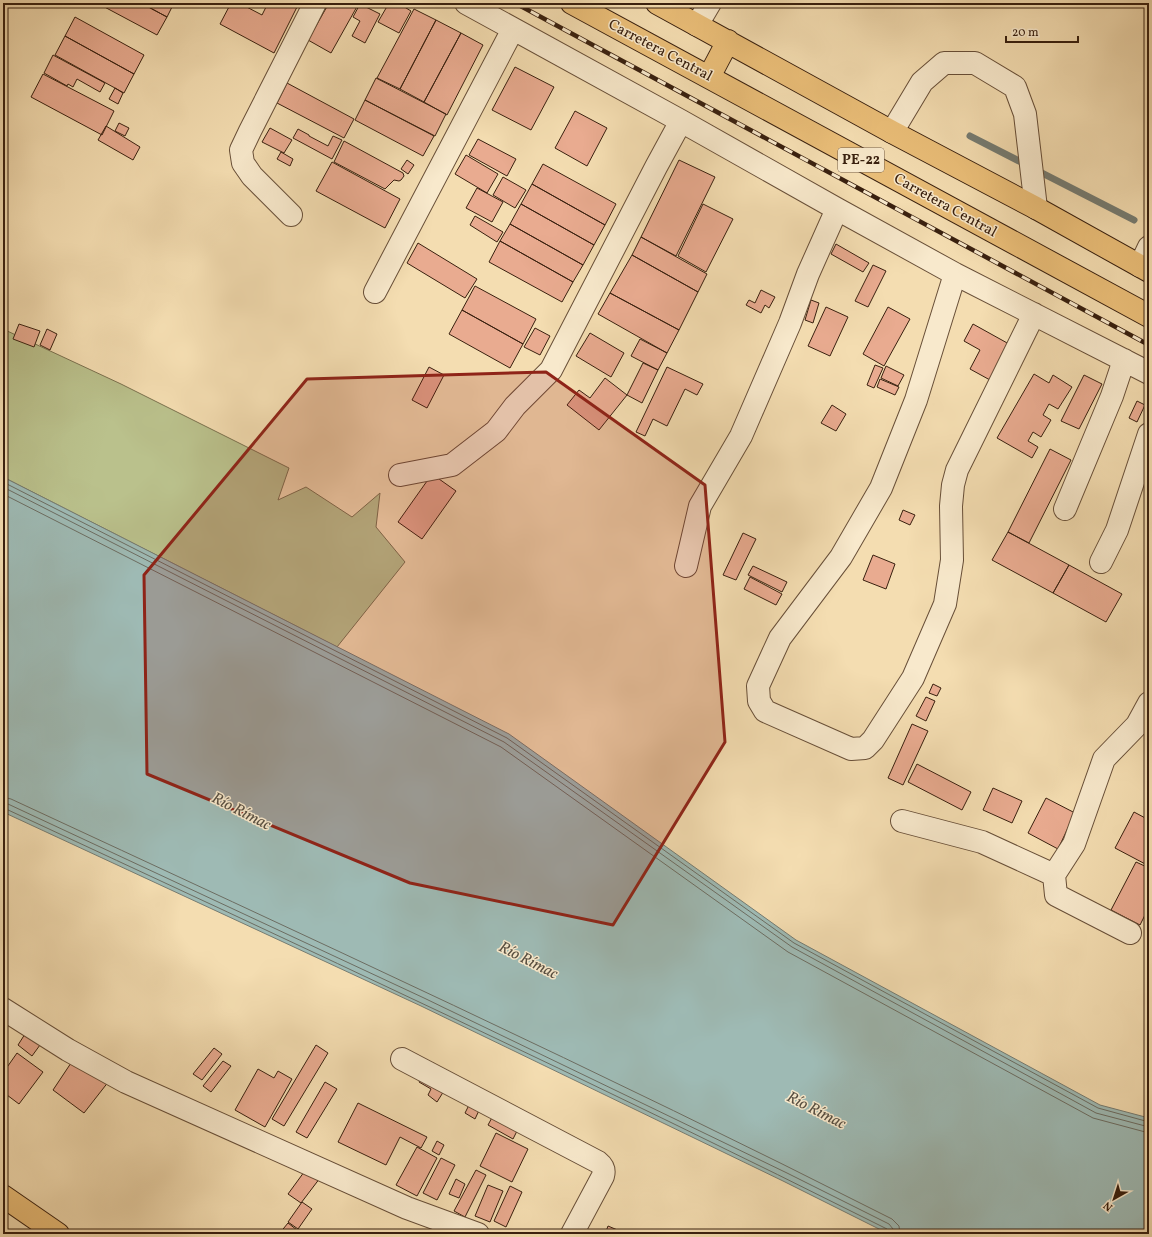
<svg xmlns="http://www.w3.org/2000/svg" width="1152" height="1237" font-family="Vollkorn,serif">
<rect width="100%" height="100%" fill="#f4ddb1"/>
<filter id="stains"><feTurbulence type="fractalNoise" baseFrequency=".005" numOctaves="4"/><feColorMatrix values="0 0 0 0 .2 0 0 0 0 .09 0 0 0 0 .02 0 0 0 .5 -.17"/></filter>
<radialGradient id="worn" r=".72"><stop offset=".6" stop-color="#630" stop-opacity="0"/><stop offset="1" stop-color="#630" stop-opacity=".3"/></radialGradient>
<path fill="#bac18c" stroke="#7a704e" d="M 3,329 L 121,384 L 289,468 L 278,500 L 306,487 L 352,517 L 380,493 L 376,527 L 405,562 L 337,647 L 3,477 Z"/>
<path fill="#9ebab4" stroke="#767c72" d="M 3,477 L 509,734 L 796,940 L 1100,1105 L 1149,1118 L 1149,1234 L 889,1234 L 783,1181 L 421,1006 L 3,812 Z"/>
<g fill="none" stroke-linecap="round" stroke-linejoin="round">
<path stroke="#6c6d62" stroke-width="1" d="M 3,482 L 507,738 L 794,943 L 1098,1108 L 1149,1122
M 3,487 L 504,742 L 792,947 L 1096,1113 L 1149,1127
M 3,494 L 501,747 L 788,952 L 1093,1118 L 1149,1133
M 3,797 L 11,799 C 306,936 602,1072 892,1219 L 899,1226 L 900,1234
M 3,803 L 8,804 L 424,998 L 787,1173 L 889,1224 L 893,1229 L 894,1234
M 3,808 L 6,809 C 301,946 596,1083 887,1229 L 889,1231 L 889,1234"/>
<path stroke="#767c72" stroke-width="7" d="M 970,136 L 1021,162
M 1042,173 L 1134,220"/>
</g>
<path fill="#e9ab90" stroke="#39200f" d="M 97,3 L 141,3 L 167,17 L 157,35 Z
M 141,3 L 174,3 L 167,17 Z
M 231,3 L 239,3 L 262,15 L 268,3 L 299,3 L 274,53 L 220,24 Z
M 329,3 L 359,3 L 331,53 L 308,40 Z
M 389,3 L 398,3 L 411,11 L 399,33 L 378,22 Z
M 360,4 L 380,14 L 365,43 L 352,36 L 360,21 L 353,17 Z
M 414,9 L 436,20 L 400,89 L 377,78 Z
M 75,17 L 144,55 L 134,74 L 65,36 Z
M 436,20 L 461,33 L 424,102 L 400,89 Z
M 461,33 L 483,45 L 447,115 L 424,102 Z
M 65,36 L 134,74 L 124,93 L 55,55 Z
M 53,55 L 105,83 L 100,92 L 77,79 L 73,87 L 68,84 L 67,86 L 44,73 Z
M 515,67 L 554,87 L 531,130 L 492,110 Z
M 43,74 L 114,111 L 102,135 L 31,97 Z
M 376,78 L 446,114 L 435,136 L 365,100 Z
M 287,83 L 354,119 L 344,138 L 277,103 Z
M 115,88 L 123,93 L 118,104 L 109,99 Z
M 365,100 L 434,136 L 423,156 L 355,120 Z
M 575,111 L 607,128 L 587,166 L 555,148 Z
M 119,123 L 129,128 L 125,136 L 115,131 Z
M 106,126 L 140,147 L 133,160 L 98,140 Z
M 270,128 L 292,140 L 284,153 L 262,142 Z
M 298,129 L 309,135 L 309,136 L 328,146 L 333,136 L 342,140 L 332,159 L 293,138 Z
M 478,139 L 516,159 L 507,176 L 469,155 Z
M 344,141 L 403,173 L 404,176 L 401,180 L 399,181 L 394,180 L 385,189 L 334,162 Z
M 281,152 L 293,159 L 290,166 L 277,159 Z
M 466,155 L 498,174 L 487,193 L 455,174 Z
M 407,160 L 414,165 L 408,174 L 401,169 Z
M 679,160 L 715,177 L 676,256 L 641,237 Z
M 332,162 L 400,199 L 385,228 L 316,191 Z
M 543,164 L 616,204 L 605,225 L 532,184 Z
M 503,177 L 526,190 L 515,208 L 493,195 Z
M 532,184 L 605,225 L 594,245 L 521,204 Z
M 477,188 L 503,202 L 492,222 L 466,208 Z
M 521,204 L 594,245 L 583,265 L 510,224 Z
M 703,204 L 733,219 L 706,272 L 678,256 Z
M 475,216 L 503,232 L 497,242 L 470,225 Z
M 510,224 L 583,265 L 573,282 L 500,241 Z
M 641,237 L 707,274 L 698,292 L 632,255 Z
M 500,241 L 573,282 L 562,302 L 489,262 Z
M 418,243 L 477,279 L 465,298 L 407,263 Z
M 836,244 L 869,263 L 863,272 L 831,254 Z
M 632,255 L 698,292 L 679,330 L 610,293 Z
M 873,265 L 886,271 L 868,307 L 855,301 Z
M 475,286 L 536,319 L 523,344 L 462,310 Z
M 761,290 L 775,297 L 769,308 L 765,305 L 761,313 L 746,305 L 749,300 L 755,303 Z
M 610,293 L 679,330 L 667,353 L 598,314 Z
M 811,300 L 819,303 L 813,323 L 805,320 Z
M 826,307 L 848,317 L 830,356 L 808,346 Z
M 888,307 L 910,319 L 884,366 L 863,354 Z
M 462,310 L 523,344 L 510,368 L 449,334 Z
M 19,324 L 40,331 L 34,347 L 13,339 Z
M 973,324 L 1009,344 L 990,380 L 970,369 L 980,350 L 964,341 Z
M 535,328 L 550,336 L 540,355 L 524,347 Z
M 47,329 L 57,334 L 50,350 L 40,345 Z
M 590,333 L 624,353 L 611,377 L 576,356 Z
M 640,339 L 667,353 L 658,370 L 631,356 Z
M 643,363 L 658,370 L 642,403 L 627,395 Z
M 875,365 L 883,368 L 874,388 L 867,385 Z
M 886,366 L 904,375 L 898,386 L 881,378 Z
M 429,367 L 444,375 L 427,408 L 412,400 Z
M 667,367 L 703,384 L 697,395 L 685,389 L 667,426 L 653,419 L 645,436 L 636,432 Z
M 1034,374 L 1049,383 L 1053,375 L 1072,387 L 1058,409 L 1049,404 L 1043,415 L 1051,420 L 1041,437 L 1033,432 L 1028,441 L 1038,447 L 1032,458 L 997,438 Z
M 1084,375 L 1102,384 L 1079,429 L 1061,421 Z
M 605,378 L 627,395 L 599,430 L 567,405 L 579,390 L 590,398 Z
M 880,379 L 899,387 L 895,395 L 877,387 Z
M 1137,401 L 1145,405 L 1137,422 L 1129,418 Z
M 832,405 L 846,414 L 836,431 L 821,423 Z
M 1050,449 L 1071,460 L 1029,543 L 1008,532 Z
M 432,474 L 456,491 L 422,539 L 398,522 Z
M 903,510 L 915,515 L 910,525 L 899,520 Z
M 1008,532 L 1069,565 L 1053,593 L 992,560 Z
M 743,533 L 756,539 L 736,580 L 723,575 Z
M 873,555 L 895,564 L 886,589 L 863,580 Z
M 1069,565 L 1122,594 L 1106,622 L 1053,593 Z
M 753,566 L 787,582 L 782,592 L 748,575 Z
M 750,577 L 782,594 L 776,605 L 744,589 Z
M 933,684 L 941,688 L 937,696 L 929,693 Z
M 926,697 L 935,701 L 926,721 L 916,716 Z
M 912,724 L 928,731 L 903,785 L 888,778 Z
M 917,764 L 971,792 L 962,810 L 908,782 Z
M 993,788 L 1022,801 L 1012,823 L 983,810 Z
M 1046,798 L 1075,813 L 1058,849 L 1028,833 Z
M 1134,812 L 1149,820 L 1149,866 L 1115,848 Z
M 1136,862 L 1149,868 L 1149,907 L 1140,925 L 1111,910 Z
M 25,1034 L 40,1045 L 32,1056 L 18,1045 Z
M 316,1045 L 328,1053 L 284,1126 L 272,1119 Z
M 214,1048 L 222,1054 L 202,1080 L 193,1074 Z
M 17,1053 L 43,1072 L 19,1104 L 3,1092 L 3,1073 Z
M 73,1060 L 109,1081 L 84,1113 L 53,1090 Z
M 223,1061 L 231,1066 L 211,1092 L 203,1086 Z
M 258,1069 L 274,1078 L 278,1071 L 292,1079 L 265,1127 L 235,1110 Z
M 425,1072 L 447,1086 L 437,1102 L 428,1095 L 431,1089 L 419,1082 Z
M 325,1082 L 337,1089 L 307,1138 L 296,1132 Z
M 473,1097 L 483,1102 L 475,1119 L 465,1113 Z
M 358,1103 L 427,1137 L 421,1148 L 400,1137 L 386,1165 L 338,1142 Z
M 495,1112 L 520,1125 L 513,1139 L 488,1125 Z
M 496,1133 L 528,1149 L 512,1182 L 480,1166 Z
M 437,1141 L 444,1145 L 439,1155 L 432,1151 Z
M 417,1147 L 437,1158 L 417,1196 L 396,1185 Z
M 441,1158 L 455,1165 L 437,1200 L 423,1193 Z
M 307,1168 L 320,1178 L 301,1203 L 288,1194 Z
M 476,1170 L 486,1175 L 465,1217 L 454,1211 Z
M 456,1179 L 465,1184 L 459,1198 L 449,1194 Z
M 488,1185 L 503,1191 L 490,1222 L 475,1216 Z
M 510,1186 L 522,1192 L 506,1227 L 494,1221 Z
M 302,1202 L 312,1209 L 298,1229 L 288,1222 Z
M 288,1223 L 297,1230 L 294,1234 L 279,1234 Z
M 608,1226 L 627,1234 L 605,1234 Z"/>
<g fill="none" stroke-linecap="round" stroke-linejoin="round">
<defs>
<path id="minor" d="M 466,3 L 681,121 L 837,209 L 955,274 L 1149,373
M 697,25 L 710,3
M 892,132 L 922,82 L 944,63 L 975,63 L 1015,87 L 1025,114 L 1036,208
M 291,215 L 252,176 L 243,163 L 241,150 L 250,131 L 315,3
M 1140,266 L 1149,247
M 955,274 L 916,400 L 881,488 L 841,557 L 780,638 L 758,686 L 759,701 L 765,711 L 851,749 L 865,748 L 873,740 L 913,678 L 945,604 L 952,560 L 951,506 L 953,485 L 957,470 L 1034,314
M 375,292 L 513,29
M 400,475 L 452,465 L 496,431 L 515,406 L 551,370 L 656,167 L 681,121
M 1065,509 L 1112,396 L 1124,360
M 1101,562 L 1117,530 L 1149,434
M 686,566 L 700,506 L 741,436 L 790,323 L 808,274 L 837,209
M 902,821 L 982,842 L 1054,875 L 1056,895 L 1130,933
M 1054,875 L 1074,844 L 1104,759 L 1137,725 L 1149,703
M 3,1009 L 68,1050 L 126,1082 L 407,1208 L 478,1234
M 402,1059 L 598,1162 C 603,1166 605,1169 603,1176 L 572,1234"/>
<path id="highway" d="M 572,3 L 1149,316
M 657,3 L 892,132 L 1036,208 L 1149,271
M 709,77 L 728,41
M 3,1196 L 58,1234"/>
</defs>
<use href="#minor" stroke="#684f38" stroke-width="24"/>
<use href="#highway" stroke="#39200f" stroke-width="24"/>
<use href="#minor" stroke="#f8e9cc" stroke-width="22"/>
<use href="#highway" stroke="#eabe78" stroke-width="22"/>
<defs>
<path id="rail" d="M 515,3 L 1149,345"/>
</defs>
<use href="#rail" stroke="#39200f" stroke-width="4.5"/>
<use href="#rail" stroke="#f8e9cc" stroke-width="3" stroke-dasharray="9" stroke-linecap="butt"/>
</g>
<path fill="#8f2418" fill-opacity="0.2" stroke="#8f2418" stroke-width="3" stroke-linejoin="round" d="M 546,372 L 705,485 L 725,742 L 613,925 L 410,883 L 147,774 L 144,575 L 307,379 Z"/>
<g text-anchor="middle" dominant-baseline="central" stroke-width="3" stroke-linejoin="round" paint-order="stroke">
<rect fill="#f8e9cc" stroke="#725c48" stroke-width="1" x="838" y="148" width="46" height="24" rx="3"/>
<g font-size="14" font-weight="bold" fill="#39200f">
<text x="861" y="160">PE-22</text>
</g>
<g font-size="15" fill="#39200f" stroke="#f8e9cc">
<text transform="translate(660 51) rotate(28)">Carretera Central</text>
<text transform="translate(945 206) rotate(29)">Carretera Central</text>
</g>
<g font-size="16" font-style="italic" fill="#574e41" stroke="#f8e9cc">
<text transform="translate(241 812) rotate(27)">Río Rímac</text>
<text transform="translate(528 961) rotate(27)">Río Rímac</text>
<text transform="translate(816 1111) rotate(27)">Río Rímac</text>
</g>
</g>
<rect width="1152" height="1237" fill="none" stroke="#f4ddb1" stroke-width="16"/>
<rect x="4" y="4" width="1144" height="1229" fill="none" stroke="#39200f" stroke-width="2"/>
<rect x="8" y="8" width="1136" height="1221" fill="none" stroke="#39200f"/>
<g transform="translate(1114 1199) rotate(219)" stroke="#f8e9cc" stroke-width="3" paint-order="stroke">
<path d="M0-3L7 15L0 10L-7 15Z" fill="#39200f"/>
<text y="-6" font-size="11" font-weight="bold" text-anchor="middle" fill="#39200f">N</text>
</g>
<path d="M1006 36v6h72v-6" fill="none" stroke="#39200f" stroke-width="2"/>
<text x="1012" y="36" font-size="12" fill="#39200f" stroke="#f8e9cc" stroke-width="3" paint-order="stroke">20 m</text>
<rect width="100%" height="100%" filter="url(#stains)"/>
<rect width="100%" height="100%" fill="url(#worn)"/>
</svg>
